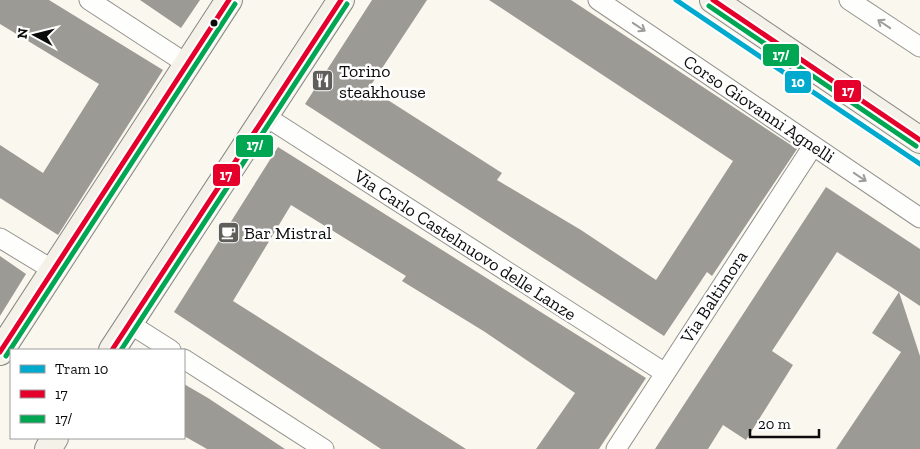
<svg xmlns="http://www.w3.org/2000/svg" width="920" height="449" font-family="'Zilla Slab',serif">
<rect width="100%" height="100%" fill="#faf7ee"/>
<path fill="#9c9a94" d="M 0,0 L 49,0 L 163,70 L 58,235 L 0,198 L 0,145 L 43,173 L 99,84 L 0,24 Z
M 140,0 L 200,0 L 181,28 Z
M 372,0 L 427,0 L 369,88 L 502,173 L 497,180 L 581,230 L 656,280 L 733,161 L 489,0 L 571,0 L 797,149 L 712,276 L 707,272 L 664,336 L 305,104 Z
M 278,147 L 646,378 L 599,449 L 536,449 L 575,393 L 485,332 L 402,281 L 406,276 L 291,205 L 233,301 L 466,449 L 381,449 L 174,312 Z
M 826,187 L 920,249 L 920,306 L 899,292 L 920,356 L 920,449 L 836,449 L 901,352 L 872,333 L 899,292 L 837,252 L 772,351 L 793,365 L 746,440 L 723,425 L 708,449 L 655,449 Z
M 0,256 L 26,274 L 0,316 Z
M 184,384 L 208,398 L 285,449 L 207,449 L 184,436 Z"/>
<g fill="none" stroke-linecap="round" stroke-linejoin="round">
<defs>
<path id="street" d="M 89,0 L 187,64
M 598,0 L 920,218
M 849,0 L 920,47
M 265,116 L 665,373
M 0,238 L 53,270
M 130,324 L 171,350
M 184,359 L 324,449
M 616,449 L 813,146"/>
<path id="secondary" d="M 713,0 L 920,140
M 112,350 L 341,0
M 0,352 L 229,0
M 48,449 L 55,438"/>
</defs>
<use href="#street" stroke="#93918d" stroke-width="21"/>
<use href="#secondary" stroke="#898884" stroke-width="28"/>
<use href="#street" stroke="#fefefc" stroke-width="19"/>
<use href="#secondary" stroke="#f4f2e8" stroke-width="26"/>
<defs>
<path id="bus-1" d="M 713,0 L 920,140
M 112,350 L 341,0
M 0,352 L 229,0"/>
<path id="bus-2" d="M 709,6 L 916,146
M 121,350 L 347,4
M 6,356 L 235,4"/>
</defs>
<use href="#bus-1" stroke="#fff" stroke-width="9"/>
<use href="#bus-2" stroke="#fff" stroke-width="9"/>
<use href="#bus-1" stroke="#e4002b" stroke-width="5"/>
<use href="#bus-2" stroke="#00a651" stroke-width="5"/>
<defs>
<path id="tram-1" d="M 676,0 L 920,164"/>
</defs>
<use href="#tram-1" stroke="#fff" stroke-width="9"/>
<use href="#tram-1" stroke="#00a9ce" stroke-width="5"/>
</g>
<defs><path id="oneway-shaft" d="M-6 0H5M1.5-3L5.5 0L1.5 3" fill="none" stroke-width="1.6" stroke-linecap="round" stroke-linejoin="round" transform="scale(1.25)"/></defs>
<g stroke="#9d9d9c">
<use href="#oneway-shaft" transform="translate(884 24) rotate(-146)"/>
<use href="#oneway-shaft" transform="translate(639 27) rotate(34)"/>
<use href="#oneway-shaft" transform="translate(860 177) rotate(34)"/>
</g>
<defs>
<symbol id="restaurant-square" viewBox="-11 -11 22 22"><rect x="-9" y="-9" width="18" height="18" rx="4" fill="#5f5e5a" stroke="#fff"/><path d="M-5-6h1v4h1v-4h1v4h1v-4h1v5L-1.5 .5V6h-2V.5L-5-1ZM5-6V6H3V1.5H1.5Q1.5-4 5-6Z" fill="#fff"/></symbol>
<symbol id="cafe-square" viewBox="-11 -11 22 22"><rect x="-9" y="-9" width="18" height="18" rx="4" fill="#5f5e5a" stroke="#fff"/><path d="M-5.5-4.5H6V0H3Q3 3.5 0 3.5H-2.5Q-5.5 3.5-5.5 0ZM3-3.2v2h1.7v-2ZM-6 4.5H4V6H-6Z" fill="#fff"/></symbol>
</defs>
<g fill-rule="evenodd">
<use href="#restaurant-square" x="310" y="68" width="25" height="25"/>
<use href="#cafe-square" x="216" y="220" width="25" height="25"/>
</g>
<circle fill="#0b0b0b" stroke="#fff" stroke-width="2" cx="214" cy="23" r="4.5"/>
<g text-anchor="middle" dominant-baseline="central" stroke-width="5" stroke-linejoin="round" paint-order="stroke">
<g font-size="18" fill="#0b0b0b" stroke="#fff" text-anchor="start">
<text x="339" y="71">Torino<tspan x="339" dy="21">steakhouse</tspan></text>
<text x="244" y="233">Bar Mistral</text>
</g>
<g font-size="18" fill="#0b0b0b" stroke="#fff">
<text transform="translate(759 109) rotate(34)">Corso Giovanni Agnelli</text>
<text transform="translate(465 245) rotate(33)">Via Carlo Castelnuovo delle Lanze</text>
<text transform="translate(714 297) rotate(-57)">Via Baltimora</text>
</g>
</g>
<g stroke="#fff" stroke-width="2">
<rect x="762" y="43" width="38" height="24" rx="5" fill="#00a651"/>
<rect x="784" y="70" width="28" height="24" rx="5" fill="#00a9ce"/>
<rect x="833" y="79" width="29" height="24" rx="5" fill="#e4002b"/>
<rect x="235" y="134" width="39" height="24" rx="5" fill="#00a651"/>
<rect x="212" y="163" width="29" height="24" rx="5" fill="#e4002b"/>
</g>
<g font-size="14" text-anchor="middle" font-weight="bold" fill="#fff">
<text x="781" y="60">17/</text>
<text x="798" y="87">10</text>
<text x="848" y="96">17</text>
<text x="255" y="150">17/</text>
<text x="226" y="180">17</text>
</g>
<rect x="10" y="349" width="175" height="90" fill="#ffffff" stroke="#9d9d9d"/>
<rect x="20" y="365" width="25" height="8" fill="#00a9ce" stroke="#9d9d9d"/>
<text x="55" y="374" font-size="15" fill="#0b0b0b">Tram 10</text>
<rect x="20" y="390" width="25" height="8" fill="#e4002b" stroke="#9d9d9d"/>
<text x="55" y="399" font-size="15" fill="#0b0b0b">17</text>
<rect x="20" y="415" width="25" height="8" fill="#00a651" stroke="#9d9d9d"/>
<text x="55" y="424" font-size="15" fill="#0b0b0b">17/</text>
<g transform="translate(35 35) rotate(277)" stroke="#ffffff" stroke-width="4" paint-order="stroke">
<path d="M0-4L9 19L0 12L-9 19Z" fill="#0b0b0b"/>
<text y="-8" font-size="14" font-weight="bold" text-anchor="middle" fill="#0b0b0b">N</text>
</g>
<path d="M750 429v8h69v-8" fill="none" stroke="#0b0b0b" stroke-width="2.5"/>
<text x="758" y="429" font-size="15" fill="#0b0b0b" stroke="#ffffff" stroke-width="4" paint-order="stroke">20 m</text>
</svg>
